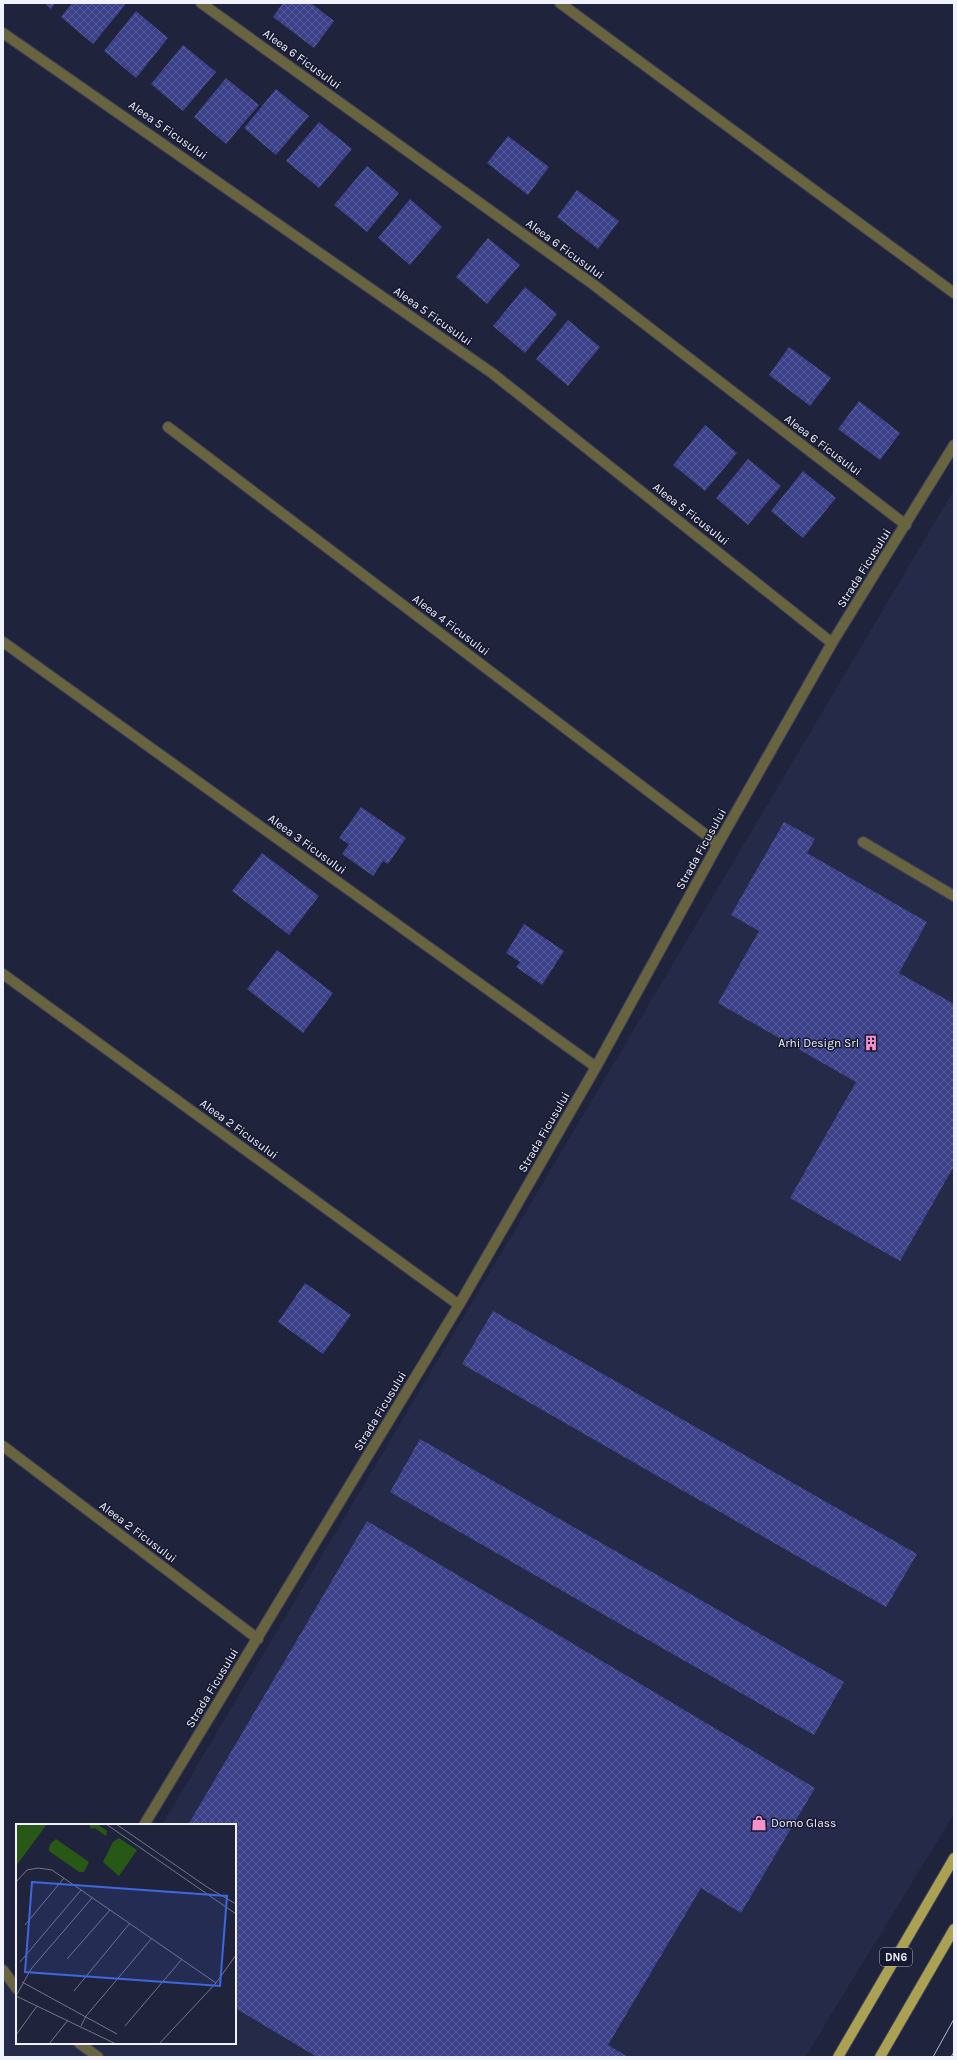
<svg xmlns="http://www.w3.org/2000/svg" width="957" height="2060" font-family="Karla,sans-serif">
<defs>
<pattern id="building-cross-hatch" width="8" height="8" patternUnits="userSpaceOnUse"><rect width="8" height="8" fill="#3b4089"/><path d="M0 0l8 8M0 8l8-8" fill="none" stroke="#585c9b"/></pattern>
</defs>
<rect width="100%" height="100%" fill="#20233c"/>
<path fill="#262a49" d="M 954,490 L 954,1814 L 805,2057 L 3,2057 L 3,1977 L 17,1987 L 17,2043 L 235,2043 L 235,1825 L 162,1825 Z"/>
<path fill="url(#building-cross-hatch)" d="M 44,3 L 55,3 L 51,9 Z
M 72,3 L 123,3 L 125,5 L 93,44 L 61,17 Z
M 283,3 L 311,3 L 334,21 L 314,48 L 273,17 Z
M 136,11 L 168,38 L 136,78 L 104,51 Z
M 183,45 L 216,72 L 183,111 L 151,84 Z
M 226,78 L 259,105 L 226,144 L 194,117 Z
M 276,89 L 309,116 L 276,155 L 244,128 Z
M 319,122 L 352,149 L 319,188 L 286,161 Z
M 508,136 L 549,167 L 528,195 L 487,163 Z
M 367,166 L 399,193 L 367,232 L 334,205 Z
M 577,190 L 619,221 L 598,249 L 557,217 Z
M 410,199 L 442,227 L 410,265 L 378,238 Z
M 488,238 L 520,265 L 487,304 L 456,277 Z
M 525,287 L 557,314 L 525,353 L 493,326 Z
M 568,320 L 600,347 L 568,386 L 536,359 Z
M 789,347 L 831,378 L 810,406 L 769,375 Z
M 859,401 L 900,433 L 880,460 L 838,429 Z
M 705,425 L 737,453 L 705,491 L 673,465 Z
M 748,459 L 781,486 L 748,525 L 716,498 Z
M 803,471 L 836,498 L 803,538 L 771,511 Z
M 361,807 L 406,838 L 388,864 L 383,861 L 373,876 L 342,854 L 349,844 L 339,838 Z
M 784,822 L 815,839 L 807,853 L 927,922 L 899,973 L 954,1004 L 954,1166 L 900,1261 L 790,1198 L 856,1082 L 718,1003 L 759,931 L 731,915 Z
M 262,853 L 319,896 L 289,935 L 232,891 Z
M 524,924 L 564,951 L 542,985 L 516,967 L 520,962 L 506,953 Z
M 277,950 L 333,993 L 303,1033 L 247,989 Z
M 305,1283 L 351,1315 L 323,1354 L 278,1322 Z
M 493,1311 L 917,1554 L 886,1607 L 462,1364 Z
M 420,1439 L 844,1682 L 814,1735 L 390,1492 Z
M 367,1521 L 815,1788 L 741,1913 L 701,1888 L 608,2045 L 628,2057 L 317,2057 L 235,2008 L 235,1825 L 188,1825 Z"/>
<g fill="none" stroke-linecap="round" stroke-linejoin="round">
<defs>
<path id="minor" d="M 201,3 L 594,285 L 906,525
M 560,3 L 954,293
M 3,33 L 492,373 L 832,643
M 168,427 L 718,844
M 3,642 L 596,1067
M 863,842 L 954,896
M 3,974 L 459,1305
M 3,1446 L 258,1639
M 144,1825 L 459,1305 L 596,1067 L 718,844 L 832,643 L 954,445
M 3,1970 L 17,1989
M 79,2043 L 98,2057"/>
<path id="major" d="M 838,2057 L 954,1858
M 880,2057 L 954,1929"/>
</defs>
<use href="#minor" stroke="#3d4057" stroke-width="12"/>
<use href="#major" stroke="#3d4057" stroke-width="12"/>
<use href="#minor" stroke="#67643f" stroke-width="10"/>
<use href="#major" stroke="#aaa252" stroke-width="10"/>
<path stroke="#b5b8c7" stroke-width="1" d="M 933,2057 L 954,2019
M 951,2057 L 954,2052"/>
</g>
<defs>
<symbol id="building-bare" viewBox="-9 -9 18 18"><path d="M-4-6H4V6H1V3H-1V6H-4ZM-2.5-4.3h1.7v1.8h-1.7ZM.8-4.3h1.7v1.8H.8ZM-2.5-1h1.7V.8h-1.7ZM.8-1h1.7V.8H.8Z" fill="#f790cd" stroke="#171931" stroke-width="2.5" paint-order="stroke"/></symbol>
<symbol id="shop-bare" viewBox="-9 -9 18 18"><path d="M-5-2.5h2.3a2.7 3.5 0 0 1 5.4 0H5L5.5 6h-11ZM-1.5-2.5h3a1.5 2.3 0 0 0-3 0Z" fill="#f790cd" stroke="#171931" stroke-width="2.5" paint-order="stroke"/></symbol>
</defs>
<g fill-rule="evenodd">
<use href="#building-bare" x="860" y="1032" width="22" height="22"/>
<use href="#shop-bare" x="748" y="1812" width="22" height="22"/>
</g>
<g text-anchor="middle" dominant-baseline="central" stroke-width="3" stroke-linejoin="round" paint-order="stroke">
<rect fill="#171931" stroke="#afb1c0" stroke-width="1" x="880" y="1948" width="32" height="18" rx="3"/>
<g font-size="11" font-weight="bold" fill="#f0f2fd">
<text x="896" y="1957">DN6</text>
</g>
<g font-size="12" fill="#f0f2fd" stroke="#171931">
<text transform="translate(302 59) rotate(36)">Aleea 6 Ficusului</text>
<text transform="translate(168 130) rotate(35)">Aleea 5 Ficusului</text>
<text transform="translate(565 249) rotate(36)">Aleea 6 Ficusului</text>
<text transform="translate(433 316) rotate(35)">Aleea 5 Ficusului</text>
<text transform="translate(823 445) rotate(37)">Aleea 6 Ficusului</text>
<text transform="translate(691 514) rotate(38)">Aleea 5 Ficusului</text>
<text transform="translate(864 568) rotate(-58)">Strada Ficusului</text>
<text transform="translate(451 625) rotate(37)">Aleea 4 Ficusului</text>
<text transform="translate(307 844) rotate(36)">Aleea 3 Ficusului</text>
<text transform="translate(701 849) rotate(-61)">Strada Ficusului</text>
<text transform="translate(239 1129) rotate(36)">Aleea 2 Ficusului</text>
<text transform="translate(544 1132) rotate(-60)">Strada Ficusului</text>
<text transform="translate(380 1411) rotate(-59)">Strada Ficusului</text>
<text transform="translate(138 1532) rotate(37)">Aleea 2 Ficusului</text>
<text transform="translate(212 1688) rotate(-59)">Strada Ficusului</text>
</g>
<g font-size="12" fill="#f0f2fd" stroke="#171931" text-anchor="end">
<text x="859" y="1043">Arhi Design Srl</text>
<text x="771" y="1823" text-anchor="start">Domo Glass</text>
</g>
</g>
<g transform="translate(16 1824)">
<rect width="220" height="220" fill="#20233c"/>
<path d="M 0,0 L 31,0 L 0,42 Z" fill="#275815"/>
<path d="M 73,0 L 81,0 L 91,7 L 90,12 L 79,4 L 75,5 ZM 103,14 L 121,26 L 103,52 L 87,38 L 97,18 ZM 40,15 L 73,38 L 68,48 L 63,48 L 33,27 L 34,20 Z" fill="#275815"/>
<path fill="none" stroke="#737689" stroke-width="1" d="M 90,0 L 220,90M 100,0 L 191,63 L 220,80M 0,58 L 11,46 L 22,44 L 36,46 L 200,159M 9,101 L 48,54M 51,135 L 94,86M 4,138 L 65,66M 6,158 L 101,210M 58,167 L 114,99M 0,172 L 15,145 L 76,74M 0,172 L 100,220M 65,202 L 70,192 L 136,114M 109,202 L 166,135M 0,211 L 21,182M 33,220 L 52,196M 143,220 L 200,159 L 220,131"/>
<path fill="#3d67de" fill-opacity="0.15" stroke="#3d67de" stroke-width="2" d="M 16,58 L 211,72 L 204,162 L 9,148 Z"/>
<rect width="220" height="220" fill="none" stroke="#f0f2fd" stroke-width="2"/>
</g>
<rect width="957" height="2060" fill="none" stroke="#f0f2fd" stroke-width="8"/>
</svg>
